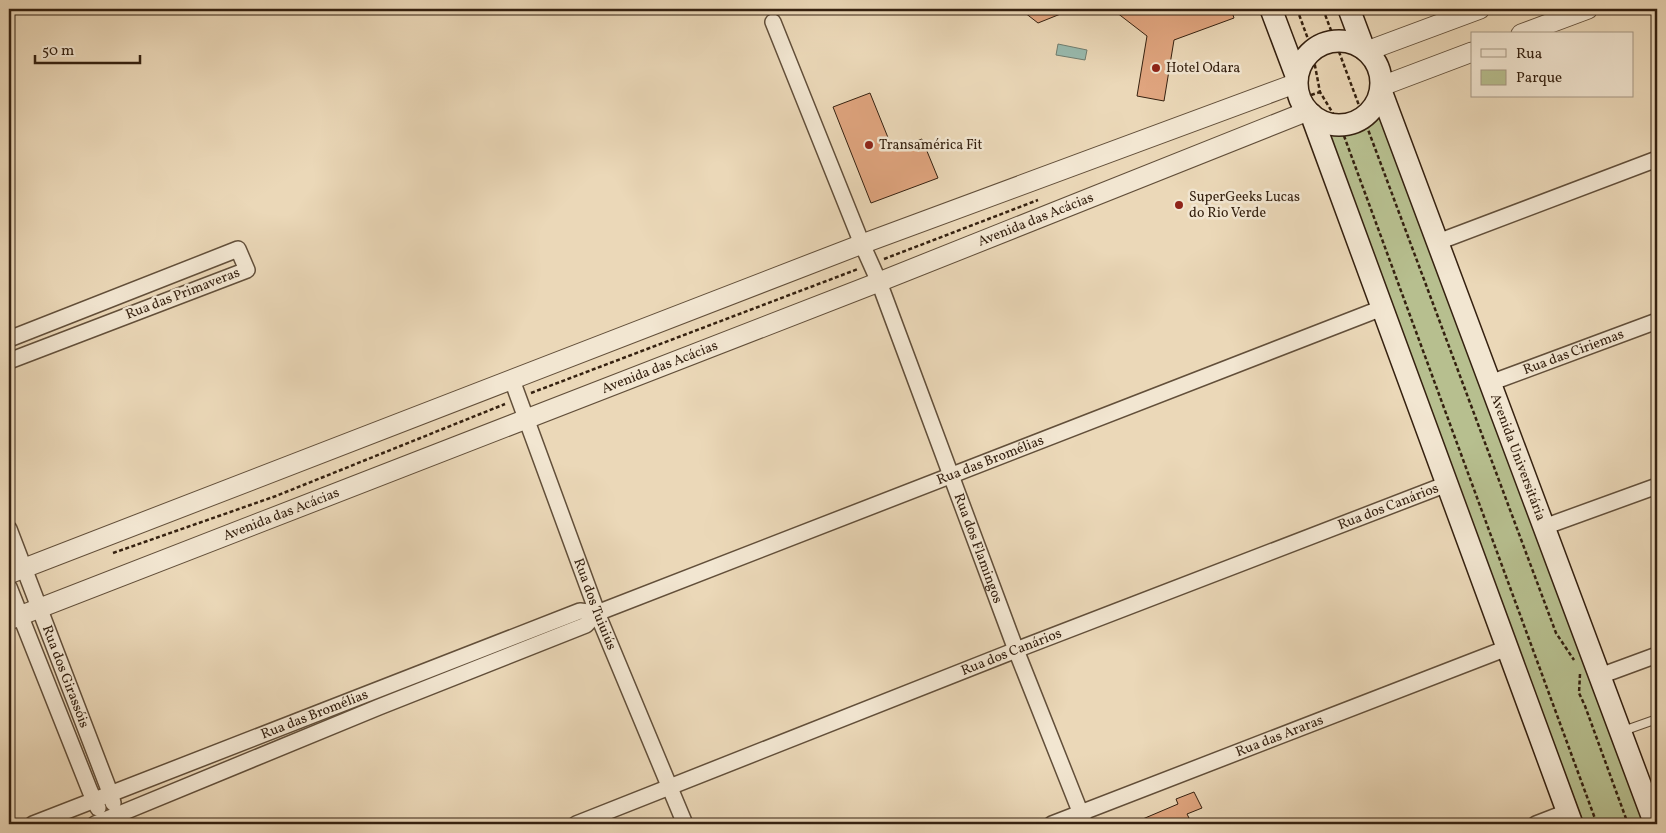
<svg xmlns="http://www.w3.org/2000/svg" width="1666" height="833" font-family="Vollkorn,serif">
<rect width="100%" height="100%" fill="#ebd8b8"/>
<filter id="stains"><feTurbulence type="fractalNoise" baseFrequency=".004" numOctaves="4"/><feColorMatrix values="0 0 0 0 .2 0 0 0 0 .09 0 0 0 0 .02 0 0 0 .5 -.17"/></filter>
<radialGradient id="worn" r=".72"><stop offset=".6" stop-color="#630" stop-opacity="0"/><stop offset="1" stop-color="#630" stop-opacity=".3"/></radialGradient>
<path fill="#b7bf8f" stroke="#767050" d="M 1380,111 L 1644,824 L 1584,824 L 1325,134 C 1347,131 1366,130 1380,111 Z"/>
<path fill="#98baae" stroke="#707d6f" d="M 1058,44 L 1087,50 L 1085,60 L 1056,55 Z"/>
<path fill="#e0a57f" stroke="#352110" d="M 1020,9 L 1073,9 L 1038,23 Z
M 1112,9 L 1231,9 L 1234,18 L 1174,40 L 1164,101 L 1137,96 L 1147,36 Z
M 870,93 L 893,150 L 922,139 L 938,178 L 871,203 L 833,107 Z
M 1194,792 L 1202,808 L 1187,814 L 1189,818 L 1174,824 L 1131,824 L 1178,804 L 1176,799 Z"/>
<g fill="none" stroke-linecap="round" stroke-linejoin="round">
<defs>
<path id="service" d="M 1623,731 L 1657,719"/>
<g id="minor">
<path id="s1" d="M 773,22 L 862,244 L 879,282 L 1016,650 L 1085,824"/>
<path d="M 1438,242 L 1657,159"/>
<path d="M 9,339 L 238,249 L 247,270 L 9,361"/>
<path id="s2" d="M 512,380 L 600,620 L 685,824"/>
<path id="s3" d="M 1490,383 L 1657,321"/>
<path d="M 1544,527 L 1657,486"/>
<path id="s4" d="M 9,529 L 111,795 L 113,803"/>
<path d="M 9,587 L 90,791 L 98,808"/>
<path d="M 1600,676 L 1657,655"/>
<path id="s5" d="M 33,824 L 580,611 L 597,613"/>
<path id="s6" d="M 95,824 L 379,707 L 586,625 L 597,613 L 1382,308"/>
<path id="s7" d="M 576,824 L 1016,650 L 1447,484"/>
<path id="s8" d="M 1052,824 L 1507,648"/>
<path d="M 1536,824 L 1567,812"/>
</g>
<g id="tertiary">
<path d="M 1521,34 L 1588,9"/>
<path d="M 1367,51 L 1480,9"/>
<path d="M 1382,86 L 1472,52"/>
<path d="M 9,574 L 862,244 L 1297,83"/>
<path id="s9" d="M 9,620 L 879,282 L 1308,111"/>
</g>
<g id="secondary">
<path d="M 1271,9 L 1297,78"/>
<path d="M 1349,9 L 1364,49"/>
<circle cx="1339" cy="83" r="42"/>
<path id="s10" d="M 1381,91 L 1655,824"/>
<path d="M 1311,114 L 1572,824"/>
</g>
</defs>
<use href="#service" stroke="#624f3a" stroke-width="10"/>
<use href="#minor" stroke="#624f3a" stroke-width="18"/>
<use href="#tertiary" stroke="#624f3a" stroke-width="21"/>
<use href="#secondary" stroke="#352110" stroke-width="24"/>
<path stroke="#352110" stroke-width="2.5" stroke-dasharray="4 2.5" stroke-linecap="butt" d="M 1297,9 L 1312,50 L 1320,92 L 1340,125 L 1597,824
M 1323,9 L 1556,633 L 1574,660
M 1311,95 L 1320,92
M 884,259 L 1038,200
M 531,393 L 858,269
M 113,553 L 276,496 L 505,404
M 1580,674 L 1579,693 L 1585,706 L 1628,824"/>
<use href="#service" stroke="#f2e6d1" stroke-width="8"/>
<use href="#minor" stroke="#f2e6d1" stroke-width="15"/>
<use href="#tertiary" stroke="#f2e6d1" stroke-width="19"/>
<use href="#secondary" stroke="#f2e6d1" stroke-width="21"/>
</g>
<g fill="#8f2418" stroke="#f2e6d1" stroke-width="2">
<circle cx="1156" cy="68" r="5"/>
<circle cx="869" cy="145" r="5"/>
<circle cx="1179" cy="205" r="5"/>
</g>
<g text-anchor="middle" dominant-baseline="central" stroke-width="5" stroke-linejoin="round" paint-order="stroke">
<g font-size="14" fill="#352110" stroke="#f2e6d1" text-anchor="start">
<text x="1166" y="68">Hotel Odara</text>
<text x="879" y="145">Transamérica Fit</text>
<text x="1189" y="197">SuperGeeks Lucas<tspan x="1189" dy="16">do Rio Verde</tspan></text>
</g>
<g font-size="14" fill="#352110" stroke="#f2e6d1">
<text stroke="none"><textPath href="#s9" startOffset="1102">Avenida das Acácias</textPath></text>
<text transform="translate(183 294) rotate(-21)">Rua das Primaveras</text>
<text stroke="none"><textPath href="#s3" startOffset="89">Rua das Ciriemas</textPath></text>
<text stroke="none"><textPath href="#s9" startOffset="698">Avenida das Acácias</textPath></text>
<text stroke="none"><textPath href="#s10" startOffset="391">Avenida Universitária</textPath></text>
<text stroke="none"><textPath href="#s6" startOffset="968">Rua das Bromélias</textPath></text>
<text stroke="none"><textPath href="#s7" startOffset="872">Rua dos Canários</textPath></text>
<text stroke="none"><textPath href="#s9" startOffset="292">Avenida das Acácias</textPath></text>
<text stroke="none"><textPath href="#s1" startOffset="565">Rua dos Flamingos</textPath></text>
<text stroke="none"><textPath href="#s2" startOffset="239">Rua dos Tuiuiús</textPath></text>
<text stroke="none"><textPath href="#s7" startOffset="468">Rua dos Canários</textPath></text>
<text stroke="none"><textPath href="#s4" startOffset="158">Rua dos Girassóis</textPath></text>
<text stroke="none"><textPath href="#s5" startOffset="302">Rua das Bromélias</textPath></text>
<text stroke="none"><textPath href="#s8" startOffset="244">Rua das Araras</textPath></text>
</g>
</g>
<rect width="1666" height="833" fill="none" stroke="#ebd8b8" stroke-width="30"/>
<rect x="10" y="10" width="1646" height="813" fill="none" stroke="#352110" stroke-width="2.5"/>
<rect x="15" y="15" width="1636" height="803" fill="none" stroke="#352110"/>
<rect x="1471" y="32" width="162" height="65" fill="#f2e6d1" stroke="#a69784"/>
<rect x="1481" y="49" width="25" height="8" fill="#f2e6d1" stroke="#a69784"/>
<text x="1516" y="58" font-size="15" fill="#352110">Rua</text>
<rect x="1481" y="70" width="25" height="15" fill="#b7bf8f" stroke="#a69784"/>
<text x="1516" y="82" font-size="15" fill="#352110">Parque</text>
<path d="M35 55v8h105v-8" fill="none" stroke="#352110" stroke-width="2.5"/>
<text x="42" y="55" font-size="15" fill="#352110" stroke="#f2e6d1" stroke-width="4" paint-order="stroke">50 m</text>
<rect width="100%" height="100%" filter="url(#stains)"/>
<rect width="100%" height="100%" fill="url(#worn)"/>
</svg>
